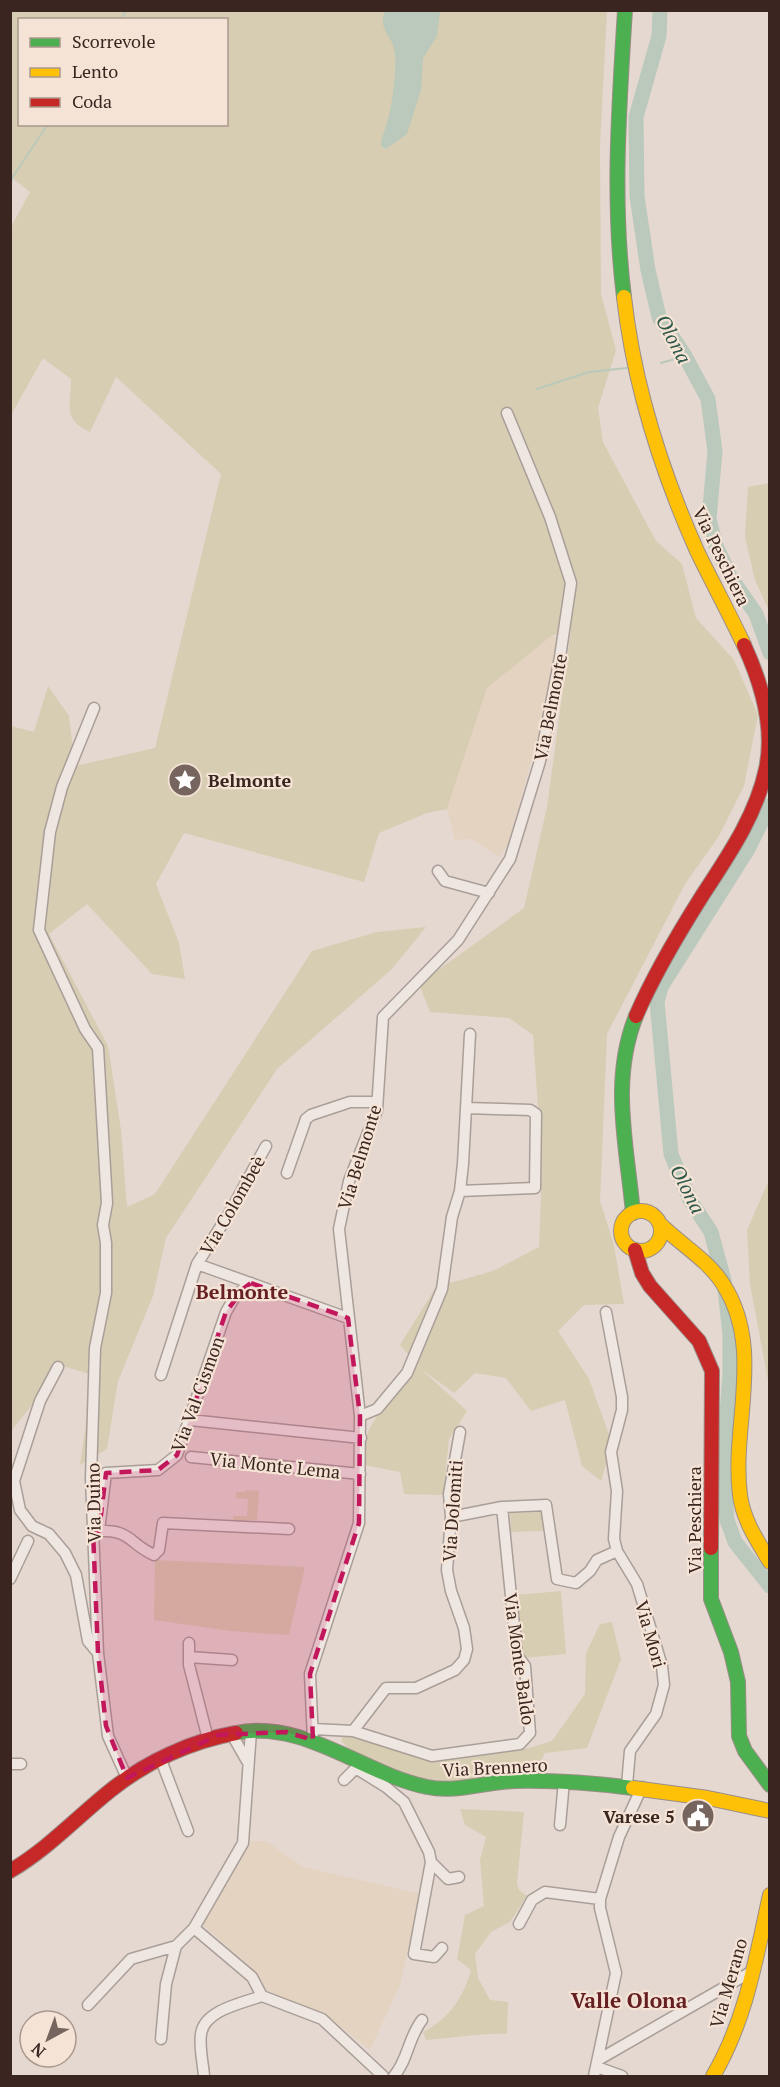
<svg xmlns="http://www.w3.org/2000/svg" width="780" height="2087" font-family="'PT Serif',serif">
<rect width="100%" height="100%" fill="#e5d8d0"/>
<path fill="#e4d3c1" d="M 551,635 L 565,640 L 508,844 L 499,857 L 472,839 L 455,840 L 447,809 L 487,688 Z
M 251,1841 L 266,1841 L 303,1867 L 421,1894 L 400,1985 L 370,2050 L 326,2015 L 268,1991 L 253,1969 L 203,1925 Z"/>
<path fill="#d7cdb2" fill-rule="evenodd" d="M 11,11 L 607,11 L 600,145 L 601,294 L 616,350 L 598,408 L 603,442 L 656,541 L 682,564 L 696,618 L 734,660 L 758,715 L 744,786 L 719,836 L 685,884 L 607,1034 L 600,1201 L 614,1245 L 624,1304 L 584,1305 L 558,1331 L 589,1379 L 612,1443 L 601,1481 L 582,1466 L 565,1400 L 531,1411 L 506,1378 L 475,1373 L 454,1393 L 421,1369 L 467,1411 L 449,1439 L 443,1495 L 404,1494 L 400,1472 L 364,1465 C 364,1457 363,1448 365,1441 C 371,1414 404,1391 415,1364 L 420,1368 L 400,1345 L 436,1287 L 493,1271 L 539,1247 L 542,1167 L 533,1035 L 509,1018 L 430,1012 L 419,984 L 524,908 L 547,807 L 571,629 L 551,636 L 487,688 L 447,809 L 427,813 L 379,833 L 364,882 L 184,833 L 156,884 L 179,943 L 185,979 L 152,974 L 87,904 L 49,934 L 108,1046 L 121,1130 L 127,1207 L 155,1194 L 312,951 L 377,932 L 426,927 L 392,969 L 277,1069 L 166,1238 L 153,1296 L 118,1381 L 107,1449 L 80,1465 L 93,1375 L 56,1364 L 35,1401 L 11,1431 L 11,726 L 34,732 L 48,686 L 69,716 L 75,766 L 155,748 L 221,474 L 116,377 L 90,432 C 62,419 71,406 71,379 L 43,358 L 11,415 L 11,227 L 30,192 L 11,177 ZM 20,20 L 226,20 L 226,124 L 20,124 Z
M 769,483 L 770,483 L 769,611 L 755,580 L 745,537 L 748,487 Z
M 769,1180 L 770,1180 L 769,1386 L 750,1284 L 747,1230 Z
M 246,1490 L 259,1491 L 257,1520 L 233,1521 L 233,1516 L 247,1516 L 248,1499 L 235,1498 L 236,1492 L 246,1492 Z
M 543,1512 L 544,1531 L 511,1532 L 510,1513 Z
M 155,1560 L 305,1567 L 289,1635 L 230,1631 L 154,1620 Z
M 561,1591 L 566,1654 L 523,1658 L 516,1595 Z
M 612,1622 L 621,1659 L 587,1748 L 545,1753 L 533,1776 L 432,1783 L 399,1775 L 349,1750 L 342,1741 L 342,1736 L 355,1735 L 432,1761 L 480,1756 L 529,1748 L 552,1741 L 585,1694 L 586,1653 L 600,1624 Z
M 460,1809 L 524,1812 L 517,1883 L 519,1890 L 527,1896 L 510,1922 L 491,1932 L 475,1954 L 478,1978 L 490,2000 L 508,2002 L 507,2034 C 480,2033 454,2038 426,2040 L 423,2032 C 449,2019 463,1998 471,1970 L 457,1959 L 465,1915 L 484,1906 L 480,1860 L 486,1837 L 465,1825 Z"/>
<path fill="#bac9bc" d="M 385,11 L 440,12 L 437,36 L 423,58 L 421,90 L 407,134 L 386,149 L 381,146 C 381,136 386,129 388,119 C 392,107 397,66 395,54 C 394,36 377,30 385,11 Z"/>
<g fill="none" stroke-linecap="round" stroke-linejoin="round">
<path stroke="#bac9bc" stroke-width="2" d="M 121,20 L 126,10
M 10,187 L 12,178 L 48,124
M 661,363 L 685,356
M 537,389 L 589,372 L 627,368"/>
<path stroke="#bac9bc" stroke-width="15" d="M 660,10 L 659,36 L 636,117 L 637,196 L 648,270 L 659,317 L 685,356 L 708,399 L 715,451 L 709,519 L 716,546 L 731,578 L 756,614 L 770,653
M 770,805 L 748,849 L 661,987 L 657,1002 L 671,1154 L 690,1200 L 711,1232 L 724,1280 L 730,1335 L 730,1372 L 723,1471 L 727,1520 L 735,1542 L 770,1586"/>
<defs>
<path id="street" d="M 94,708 L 62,787 L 50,832 L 39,930 L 85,1029 L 98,1048 L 107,1203 L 103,1225 L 106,1243 L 106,1293 L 95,1348 L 91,1478 L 98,1653 L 108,1736 L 127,1778
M 438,871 L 445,881 L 489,893
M 287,1173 L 306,1119 L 311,1115 L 350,1102 L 377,1102
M 460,1191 L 535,1188 L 536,1114 L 530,1110 L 466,1108
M 197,1264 L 348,1318
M 606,1312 L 622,1397 L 622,1410 L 611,1452 L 617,1491 L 614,1539 L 617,1551 L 637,1584 L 662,1666 L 664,1685 L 656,1714 L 630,1751 L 627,1785
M 58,1367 L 40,1401 L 14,1481 L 20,1510 L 32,1526 L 49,1534 L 65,1553 L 76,1575 L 88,1641 L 98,1653
M 161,1375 L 197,1264 L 230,1212 L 266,1146
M 360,1416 L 377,1409 L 407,1373 L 442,1289 L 452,1217 L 460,1191 L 463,1164 L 470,1034
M 190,1420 L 361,1438
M 191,1457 L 360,1474
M 451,1517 L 502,1507 L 546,1505 L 557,1579 L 576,1583 L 590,1571 L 597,1560 L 617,1551
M 93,1531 C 133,1529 126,1542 154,1555 L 159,1550 L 163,1523 L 289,1529
M 99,1531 L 106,1473 L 158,1470 L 177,1455 L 226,1312 L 236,1295 L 251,1283
M 10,1579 L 28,1541
M 189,1643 L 189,1665 L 208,1739
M 189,1657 L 232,1660
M 313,1729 L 353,1731 L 386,1688 L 416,1688 L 455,1670 L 464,1660 L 467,1649 L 464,1628 L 451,1591 L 447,1570 L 451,1517 L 449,1494 L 460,1432
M 353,1731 L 432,1756 L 520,1744 L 530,1733 L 525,1666 L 517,1655 L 502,1507
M 231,1733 L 247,1761
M 313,1740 L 310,1674 L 359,1523 L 360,1416 L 339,1229 L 349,1181 L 377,1110 L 383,1017 L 458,940 L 510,859 L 540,761 L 560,657 L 571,583 L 550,517 L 507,413
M 161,1760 L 188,1831
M 10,1764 L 21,1764
M 357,1769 L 386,1787 L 404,1802 L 429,1852 L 431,1862 L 414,1954 L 434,1957 L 442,1948
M 344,1780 L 361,1763
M 560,1825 L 564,1781
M 431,1862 L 448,1879 L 459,1877
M 519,1924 L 532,1900 L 545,1892 L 600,1899
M 194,1928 L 252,1977 L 262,1996
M 88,2005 L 131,1959 L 176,1946 L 194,1928 L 243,1843 L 251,1731
M 161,2039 L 166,1984 L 176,1946
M 598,2060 L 751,1972
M 597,2067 L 622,2076
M 204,2076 C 203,2063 199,2047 201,2034 C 204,2010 243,2003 262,1996 L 322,2019 L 383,2076
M 394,2076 C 408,2060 408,2038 422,2020
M 594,2076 L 616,1973 L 600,1908 L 600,1899 L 619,1837 L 642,1787"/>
<path id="fast" d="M 624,297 C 612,202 619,106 625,10
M 633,1213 C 627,1146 610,1081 636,1016
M 711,1548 L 711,1599 L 731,1652 L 738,1682 L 739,1736 L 745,1751 L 770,1785
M 236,1733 C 304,1719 363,1774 427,1787 C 456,1793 485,1782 514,1781 C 553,1780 593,1783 633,1788"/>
<path id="slow" d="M 624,297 C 634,386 661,470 697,551 C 712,582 729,613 744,645
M621 1231a20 20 0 1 1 40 0a20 20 0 1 1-40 0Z
M 660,1224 C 680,1244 708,1260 723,1284 C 765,1349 731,1425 740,1495 C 743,1520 758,1542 770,1562
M 633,1788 L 708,1798 L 770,1811
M 713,2076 C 746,2020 756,1958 770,1895"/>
<path id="jam" d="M 636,1016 C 654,974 678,934 702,896 C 728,856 756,816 766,769 C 775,728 761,682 744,645
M 635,1250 L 642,1273 L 650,1286 L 699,1341 L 712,1371 L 711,1548
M 10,1871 C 48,1849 77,1817 111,1790 C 146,1762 191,1741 236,1733"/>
</defs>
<use href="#street" stroke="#aa9e98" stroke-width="13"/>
<use href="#fast" stroke="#9a8e88" stroke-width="16"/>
<use href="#slow" stroke="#9a8e88" stroke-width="16"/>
<use href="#jam" stroke="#9a8e88" stroke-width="16"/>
<use href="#street" stroke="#ede6e1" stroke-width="10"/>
<use href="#fast" stroke="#4caf50" stroke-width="14"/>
<use href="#slow" stroke="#ffc107" stroke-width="14"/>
<use href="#jam" stroke="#c62828" stroke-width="14"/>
</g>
<path fill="#c2185b" fill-opacity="0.2" stroke="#c2185b" stroke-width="4.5" stroke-dasharray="12 8" stroke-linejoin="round" d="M 251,1283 L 348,1318 L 360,1416 L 359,1523 L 310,1674 L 313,1740 L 286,1732 L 219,1735 L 127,1778 L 106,1726 L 98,1653 L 93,1531 L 99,1531 L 106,1473 L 158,1470 L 177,1455 L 226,1312 L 244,1288 Z"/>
<defs>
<symbol id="sight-disc" viewBox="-11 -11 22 22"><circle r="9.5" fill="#76645e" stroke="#f5e4d6"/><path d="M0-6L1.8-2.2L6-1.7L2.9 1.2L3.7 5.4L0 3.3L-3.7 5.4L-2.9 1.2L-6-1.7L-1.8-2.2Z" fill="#fff"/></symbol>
<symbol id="civic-disc" viewBox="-11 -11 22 22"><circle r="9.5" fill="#76645e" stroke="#f5e4d6"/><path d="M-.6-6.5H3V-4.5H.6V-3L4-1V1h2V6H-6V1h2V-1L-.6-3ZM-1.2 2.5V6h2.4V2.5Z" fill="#fff"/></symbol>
</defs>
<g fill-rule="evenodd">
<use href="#sight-disc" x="166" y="761" width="38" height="38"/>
<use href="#civic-disc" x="679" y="1797" width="38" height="38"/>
</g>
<g text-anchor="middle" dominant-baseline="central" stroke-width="4.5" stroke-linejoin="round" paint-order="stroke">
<g font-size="18" fill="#3a2520" stroke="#f5e4d6">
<text transform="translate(722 556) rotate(64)">Via Peschiera</text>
<text transform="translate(550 707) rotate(-79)">Via Belmonte</text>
<text transform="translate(359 1157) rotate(-73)">Via Belmonte</text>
<text transform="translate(232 1205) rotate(-60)">Via Colombeè</text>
<text transform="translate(197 1394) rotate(-70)">Via Val Cismon</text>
<text transform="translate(275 1465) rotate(6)">Via Monte Lema</text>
<text transform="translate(93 1503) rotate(-91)">Via Duino</text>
<text transform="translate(452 1511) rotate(-86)">Via Dolomiti</text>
<text transform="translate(694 1520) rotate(-90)">Via Peschiera</text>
<text transform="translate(651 1634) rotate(74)">Via Mori</text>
<text transform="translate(520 1659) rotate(82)">Via Monte Baldo</text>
<text transform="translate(495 1767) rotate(-3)">Via Brennero</text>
<text transform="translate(728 1983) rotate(-74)">Via Merano</text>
</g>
<g font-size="18" font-weight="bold" fill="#3a2520" stroke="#f5e4d6" text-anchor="start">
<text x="208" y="780">Belmonte</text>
<text x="675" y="1816" text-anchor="end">Varese 5</text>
</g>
<g font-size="20" font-style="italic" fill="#2f594b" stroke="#f5e4d6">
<text transform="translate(674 339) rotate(62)">Olona</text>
<text transform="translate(688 1189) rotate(63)">Olona</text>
</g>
<g font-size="20" font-weight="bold" fill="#662024" stroke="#f5e4d6">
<text x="242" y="1291">Belmonte</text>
</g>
<g font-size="21" font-weight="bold" fill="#662024" stroke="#f5e4d6">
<text x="629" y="2000">Valle Olona</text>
</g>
</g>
<rect width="780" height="2087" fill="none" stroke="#3a2520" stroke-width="24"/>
<rect x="18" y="18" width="210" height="108" fill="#f5e4d6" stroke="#aa988d" stroke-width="1.5"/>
<rect x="30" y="38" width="30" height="9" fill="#4caf50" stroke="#aa988d" stroke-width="1.5"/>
<text x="72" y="48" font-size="18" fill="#3a2520">Scorrevole</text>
<rect x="30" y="68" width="30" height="9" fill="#ffc107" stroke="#aa988d" stroke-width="1.5"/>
<text x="72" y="78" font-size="18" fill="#3a2520">Lento</text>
<rect x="30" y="98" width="30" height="9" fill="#c62828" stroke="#aa988d" stroke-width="1.5"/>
<text x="72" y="108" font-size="18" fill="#3a2520">Coda</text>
<g transform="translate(48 2039) rotate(221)"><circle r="28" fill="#f5e4d6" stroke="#aa988d" stroke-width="1.5"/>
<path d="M0-4.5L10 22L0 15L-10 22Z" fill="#76645e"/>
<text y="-9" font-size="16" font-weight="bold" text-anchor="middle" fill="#3a2520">N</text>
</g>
</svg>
